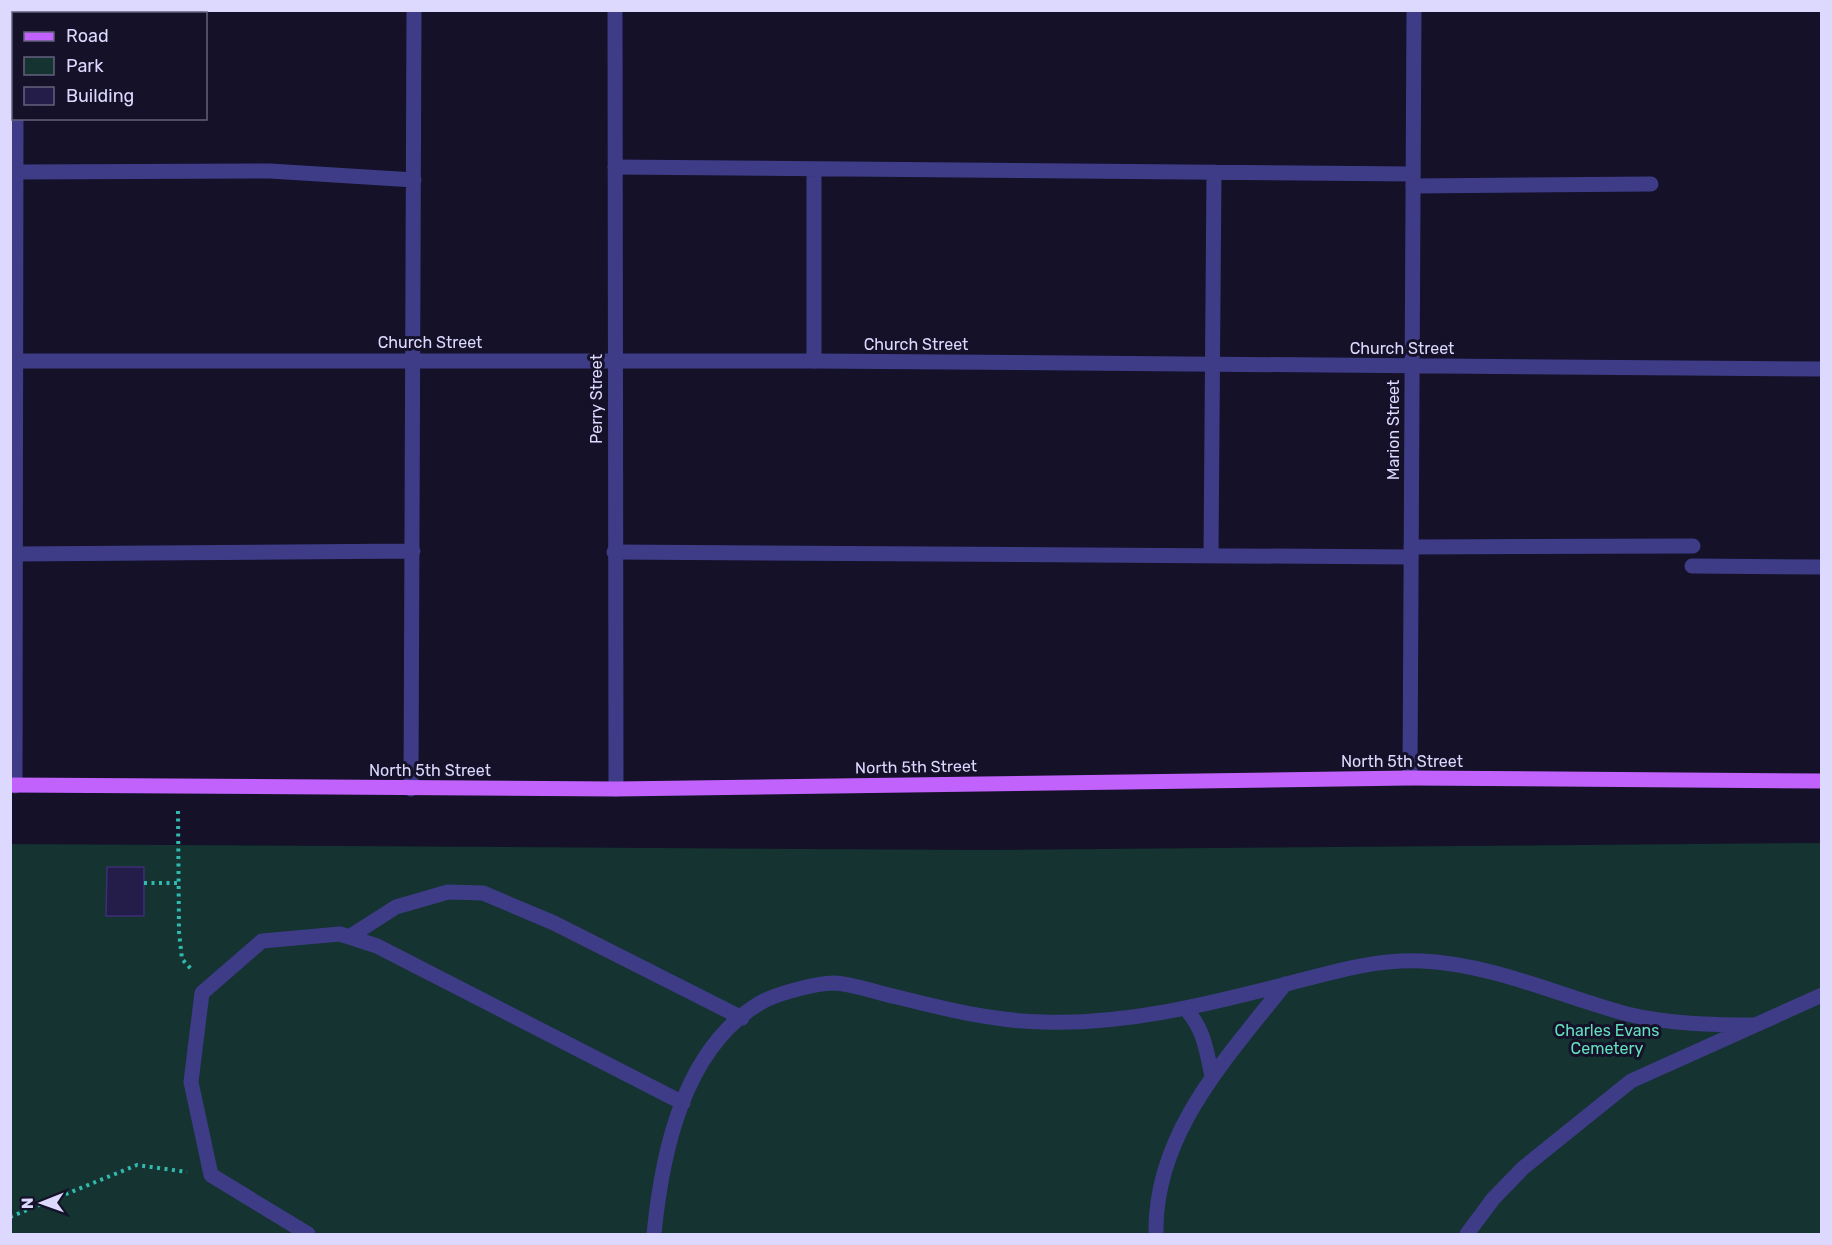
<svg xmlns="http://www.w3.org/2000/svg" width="1832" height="1245" font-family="Rubik,sans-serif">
<rect width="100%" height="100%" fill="#141129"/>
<path fill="#143331" d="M 1821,843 L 1821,1234 L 11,1234 L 11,844 L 984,850 Z"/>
<path fill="#251d49" stroke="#3c2f75" stroke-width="1.5" d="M 107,867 L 144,867 L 144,916 L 106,916 Z"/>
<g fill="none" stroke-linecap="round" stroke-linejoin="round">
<path stroke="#32bab0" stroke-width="4" stroke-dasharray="3 4.5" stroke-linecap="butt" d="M 178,811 L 179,932 L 182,959 L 192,970
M 144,883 L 179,883
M 10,1217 L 137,1165 L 187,1172"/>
<path stroke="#3e3c87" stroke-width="15" d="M 16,14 L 16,10
M 615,167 L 1413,174
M 16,172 L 270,171 L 414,180
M 1413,186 L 1651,184
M 814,361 L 814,169
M 1411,547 L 1693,546
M 614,552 L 1411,557
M 16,554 L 413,551
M 1211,555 L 1214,172
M 1692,566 L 1822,567
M 15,786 L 16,118
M 411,789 L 414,10
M 349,937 L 396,907 L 448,892 L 483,893 L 554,923 L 742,1018
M 1185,1008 C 1204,1029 1206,1049 1212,1076
M 308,1234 L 211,1175 L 191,1082 L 202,993 L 262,941 L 340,934 L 377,946 L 683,1103
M 654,1234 C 662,1153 683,1049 760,1003 C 775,994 816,983 834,983 C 855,984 877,993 897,997 C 945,1009 993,1021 1043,1022 C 1123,1025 1205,1005 1283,985 C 1329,973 1373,959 1422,961 C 1492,964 1560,996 1627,1014 C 1668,1024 1713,1025 1755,1025
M 1156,1234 C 1154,1134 1226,1059 1285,984
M 1467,1234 L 1493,1199 L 1523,1168 L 1631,1081 L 1822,995"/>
<path stroke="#3e3c87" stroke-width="15" d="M 615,10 L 616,789
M 10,361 L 814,361 L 1822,369
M 1410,778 L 1414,10"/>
<path stroke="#c162fd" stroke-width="15" d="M 10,785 L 616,789 L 1410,778 L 1822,781"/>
</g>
<g text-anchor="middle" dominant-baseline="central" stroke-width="6" stroke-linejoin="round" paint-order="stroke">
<g font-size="16" fill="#ddd9fe" stroke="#141129">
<text x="430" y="342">Church Street</text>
<text x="916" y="344">Church Street</text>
<text x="1402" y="348">Church Street</text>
<text transform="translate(596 399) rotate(-90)">Perry Street</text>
<text transform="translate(1393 430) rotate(-90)">Marion Street</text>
<text x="1402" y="761">North 5th Street</text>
<text transform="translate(916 767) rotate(-1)">North 5th Street</text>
<text x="430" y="770">North 5th Street</text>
</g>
<g font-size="16" fill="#64dfbf" stroke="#141129">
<text x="1607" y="1030">Charles Evans<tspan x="1607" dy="18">Cemetery</tspan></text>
</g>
</g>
<rect width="1832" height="1245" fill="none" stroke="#ddd9fe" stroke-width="24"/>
<rect x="12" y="12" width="195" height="108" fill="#141129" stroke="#64617e" stroke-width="1.5"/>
<rect x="24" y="32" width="30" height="9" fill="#c162fd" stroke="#64617e" stroke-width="1.5"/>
<text x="66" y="42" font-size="18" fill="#ddd9fe">Road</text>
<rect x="24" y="57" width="30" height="18" fill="#143331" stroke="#64617e" stroke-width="1.5"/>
<text x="66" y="72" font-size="18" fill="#ddd9fe">Park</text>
<rect x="24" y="87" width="30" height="18" fill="#251d49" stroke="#64617e" stroke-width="1.5"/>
<text x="66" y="102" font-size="18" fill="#ddd9fe">Building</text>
<g transform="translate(42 1203) rotate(269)" stroke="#141129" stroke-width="4.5" paint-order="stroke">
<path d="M0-4.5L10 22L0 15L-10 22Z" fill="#ddd9fe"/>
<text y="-9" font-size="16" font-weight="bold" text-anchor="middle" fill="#ddd9fe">N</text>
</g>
</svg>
